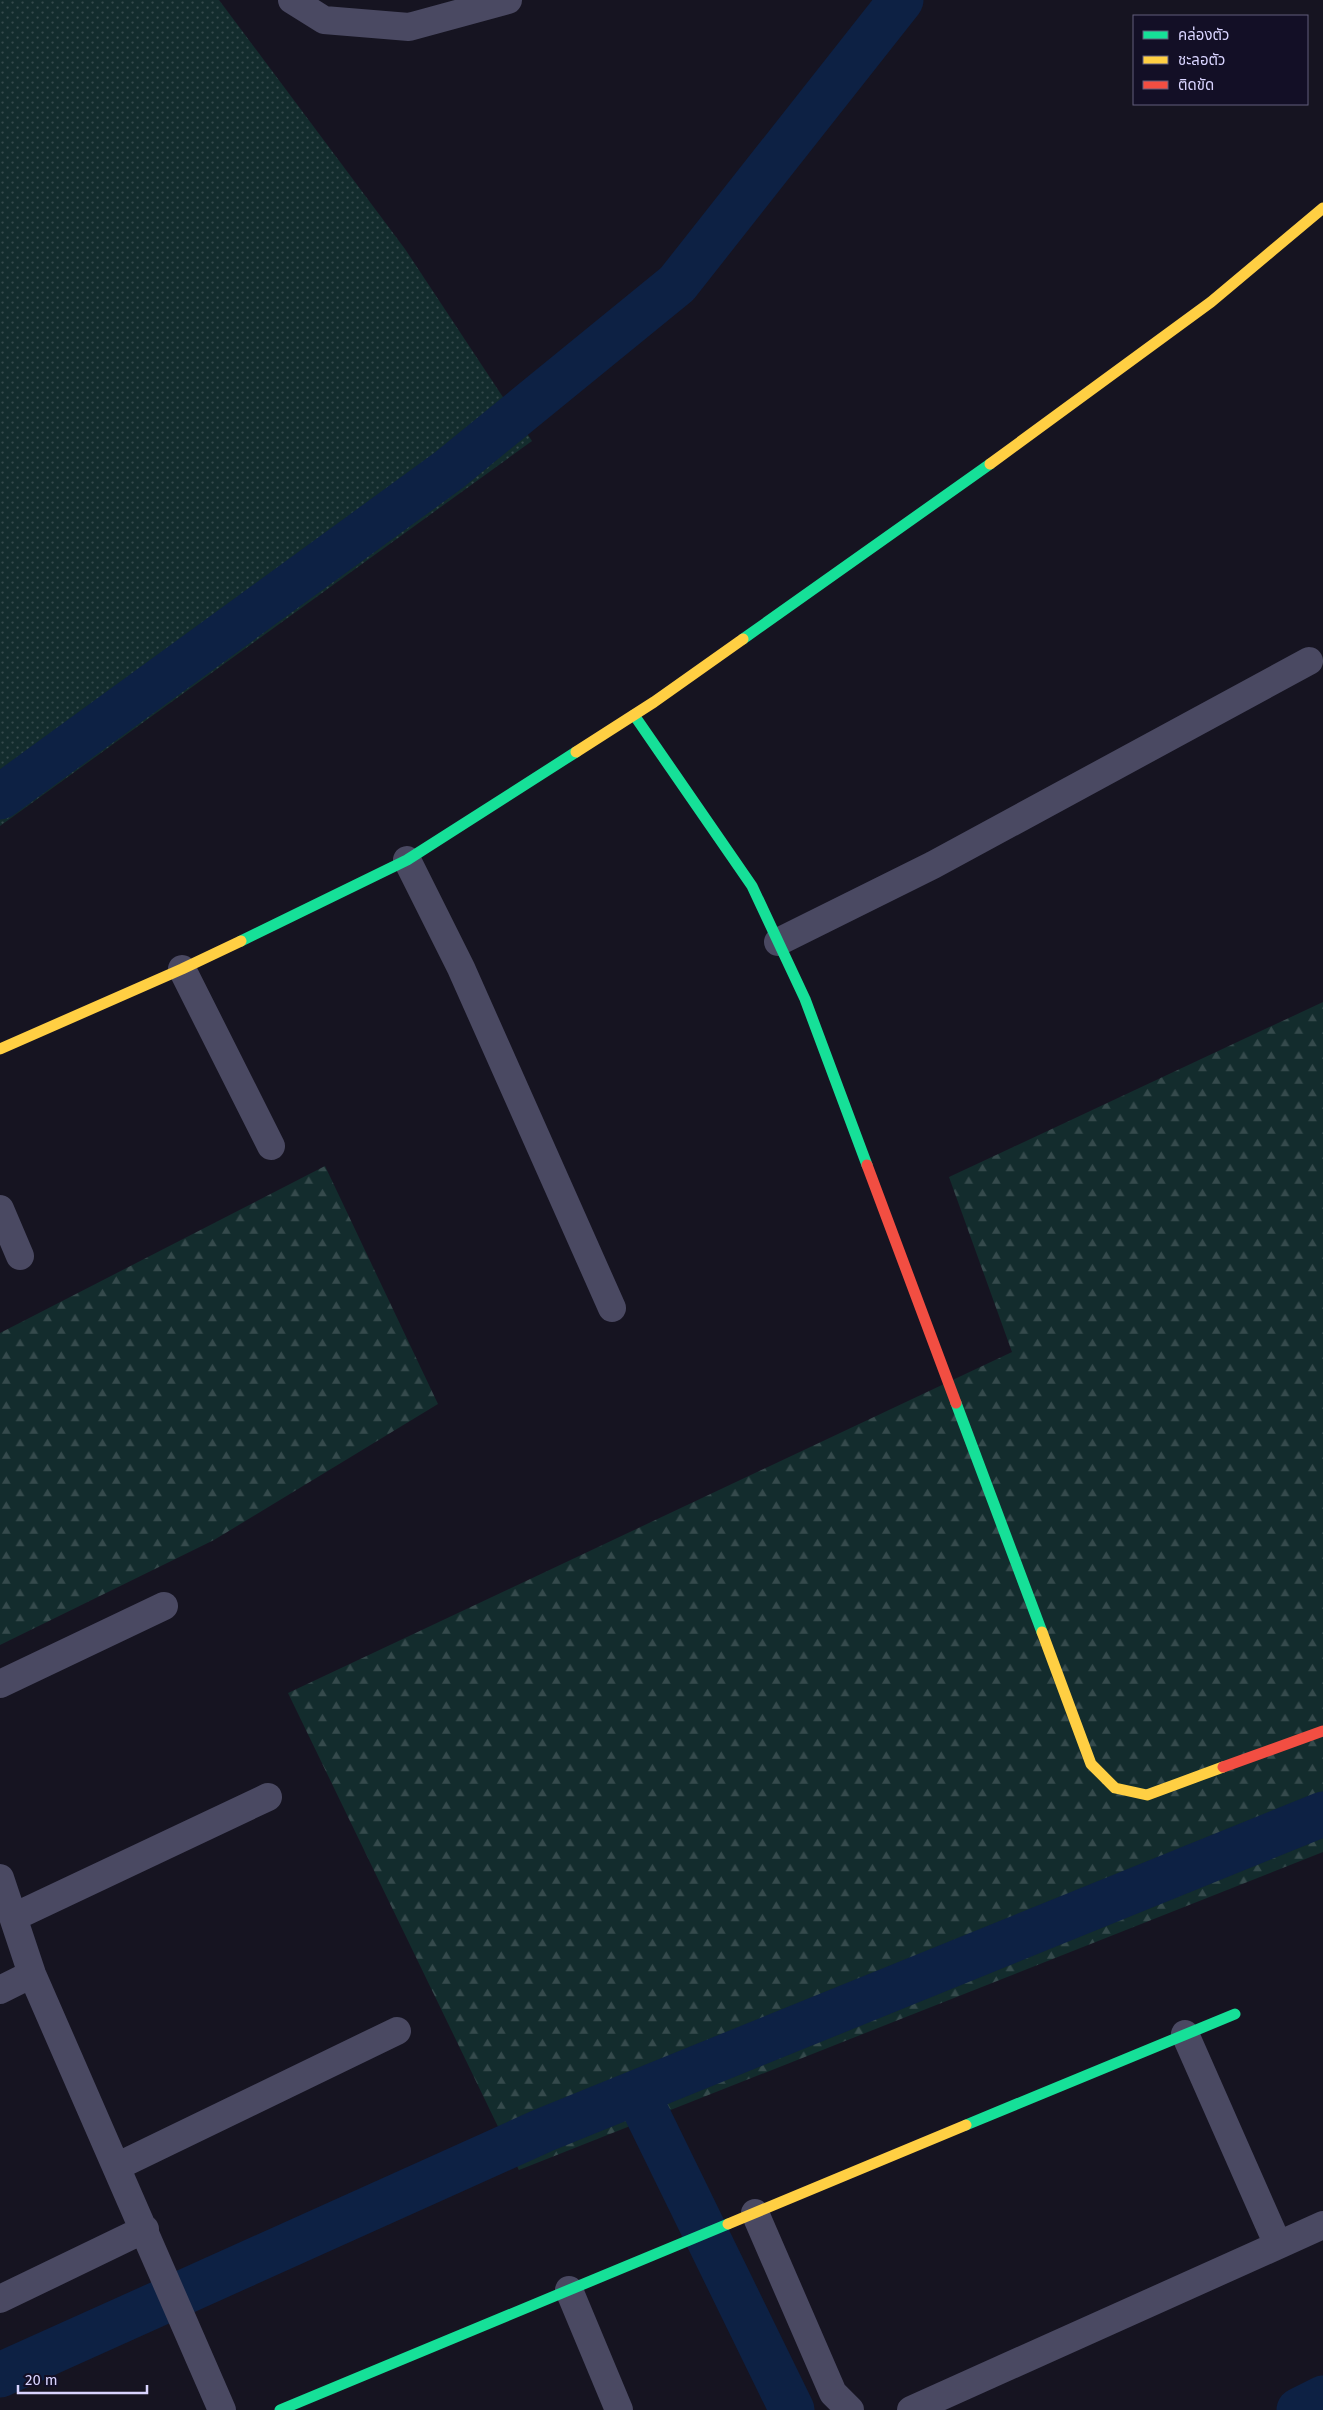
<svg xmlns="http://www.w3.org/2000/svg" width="1323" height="2410" font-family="'Fira Sans','Noto Sans Thai',sans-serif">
<defs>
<pattern id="grass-dots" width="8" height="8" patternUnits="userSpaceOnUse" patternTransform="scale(1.25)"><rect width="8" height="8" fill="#132c2d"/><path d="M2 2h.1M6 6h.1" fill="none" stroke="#354a4c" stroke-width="1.8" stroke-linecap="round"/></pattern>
<pattern id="forest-firs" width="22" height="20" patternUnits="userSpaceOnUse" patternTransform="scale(1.25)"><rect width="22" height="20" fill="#132c2d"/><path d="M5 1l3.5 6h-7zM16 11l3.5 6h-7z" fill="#354a4c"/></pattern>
</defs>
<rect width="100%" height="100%" fill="#161421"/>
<path fill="url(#grass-dots)" d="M 0,0 L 219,0 L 405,249 L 532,441 L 0,826 Z"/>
<path fill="url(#forest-firs)" d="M 1323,1002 L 1323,1852 L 519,2170 L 288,1693 L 1012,1352 L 949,1177 Z
M 325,1166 L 438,1404 L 214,1540 L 0,1645 L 0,1333 Z"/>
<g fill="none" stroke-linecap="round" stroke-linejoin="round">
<path stroke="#0d2144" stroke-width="45" d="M 0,797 L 449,470 L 677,284 L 901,0
M 637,2093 L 792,2410
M 0,2375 L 544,2130 L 1323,1814
M 1299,2410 L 1323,2398"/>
<path stroke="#4a4962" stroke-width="28" d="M 292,0 L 324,20 L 409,27 L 508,0
M 407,860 L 461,968 L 612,1308
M 778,942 L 933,865 L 1309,661
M 182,969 L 271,1146
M 0,1209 L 20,1256
M 0,1684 L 164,1606
M 0,1878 L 32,1974 L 222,2410
M 14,1917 L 268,1797
M 0,1990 L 32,1974
M 1185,2034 L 1278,2245
M 116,2167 L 397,2031
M 755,2213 L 833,2393 L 850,2410
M 569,2290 L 619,2410
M 0,2299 L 145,2229
M 911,2410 L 1323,2225"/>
<path stroke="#16e098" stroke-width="11" d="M 743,639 L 990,464
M 634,715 L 752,886 L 805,999 L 867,1165
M 241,941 L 407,860 L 576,752
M 956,1403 L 1042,1632
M 966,2125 L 1235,2014
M 280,2410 L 728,2224"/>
<path stroke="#ffcf43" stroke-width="11" d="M 990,464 L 1211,302 L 1323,208
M 576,752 L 654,702 L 743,639
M 0,1049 L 182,969 L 241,941
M 1042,1632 L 1091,1764 L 1115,1788 L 1147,1795 L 1223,1767
M 728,2224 L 966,2125"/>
<path stroke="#f24e42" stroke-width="11" d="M 867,1165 L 956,1403
M 1223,1767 L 1323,1731"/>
</g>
<rect x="1133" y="15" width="175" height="90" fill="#130f26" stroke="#625e7d"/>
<rect x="1143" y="31" width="25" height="8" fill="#16e098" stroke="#625e7d"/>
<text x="1178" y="40" font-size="15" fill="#d9d4ff">คล่องตัว</text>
<rect x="1143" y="56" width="25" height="8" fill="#ffcf43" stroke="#625e7d"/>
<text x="1178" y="65" font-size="15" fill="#d9d4ff">ชะลอตัว</text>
<rect x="1143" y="81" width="25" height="8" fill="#f24e42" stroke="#625e7d"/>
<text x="1178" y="90" font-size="15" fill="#d9d4ff">ติดขัด</text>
<path d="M18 2385v8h129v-8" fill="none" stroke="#d9d4ff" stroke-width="2.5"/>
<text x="25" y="2385" font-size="15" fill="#d9d4ff" stroke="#130f26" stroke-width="4" paint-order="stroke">20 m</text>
</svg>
